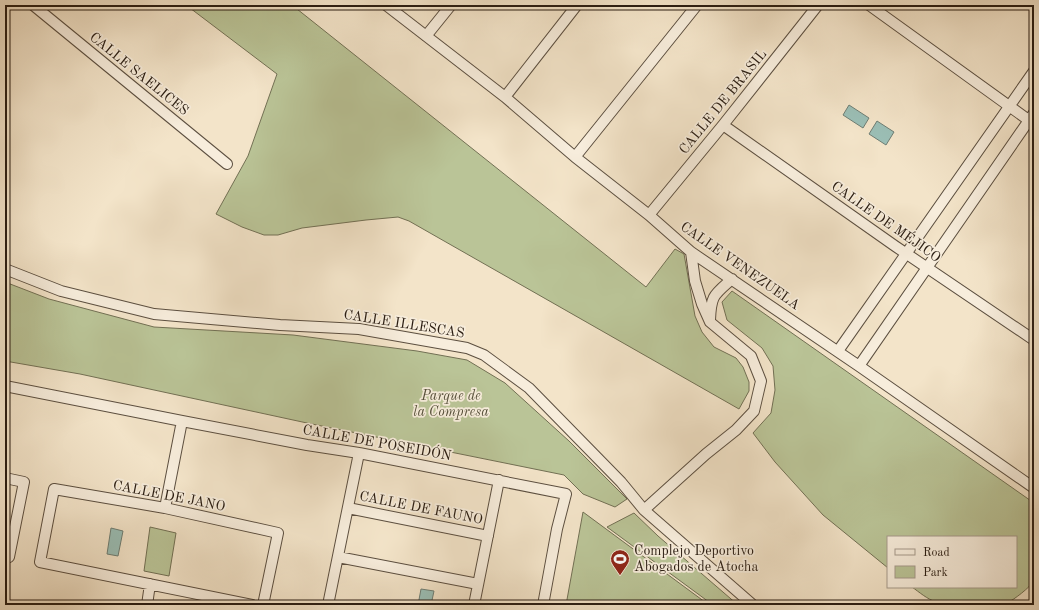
<svg xmlns="http://www.w3.org/2000/svg" width="1039" height="610" font-family="'Old Standard TT',serif">
<rect width="100%" height="100%" fill="#f3e4c9"/>
<filter id="stains"><feTurbulence type="fractalNoise" baseFrequency=".005" numOctaves="4"/><feColorMatrix values="0 0 0 0 .2 0 0 0 0 .09 0 0 0 0 .02 0 0 0 .5 -.17"/></filter>
<radialGradient id="worn" r=".72"><stop offset=".6" stop-color="#630" stop-opacity="0"/><stop offset="1" stop-color="#630" stop-opacity=".3"/></radialGradient>
<path fill="#bac497" stroke="#727054" d="M 186,5 L 292,5 L 646,287 L 675,249 L 684,254 L 695,316 L 702,332 L 714,347 L 736,358 L 743,367 L 749,382 L 749,391 L 739,409 L 409,221 L 398,217 L 366,220 L 302,228 L 278,235 L 264,235 L 242,227 L 216,214 L 248,156 L 277,74 Z
M 5,282 L 49,299 L 154,327 L 293,335 L 417,351 L 467,360 L 505,383 L 569,441 L 627,499 L 615,507 L 583,494 L 564,475 L 307,423 L 80,374 L 5,361 Z
M 732,291 L 1034,503 L 1034,581 C 1029,588 1015,599 1007,603 C 997,607 946,607 936,602 C 927,599 919,592 912,587 L 1016,587 L 1016,537 L 888,537 L 888,568 L 823,515 L 775,462 L 753,433 L 771,413 L 775,390 L 773,366 L 762,348 L 727,320 L 722,302 Z
M 583,512 L 709,605 L 566,605 Z
M 634,513 L 658,536 L 738,605 L 713,605 L 607,527 Z
M 150,527 L 176,533 L 169,576 L 144,571 Z"/>
<path fill="#9bbfb6" stroke="#6e7e74" d="M 849,105 L 869,118 L 863,128 L 843,115 Z
M 877,121 L 894,132 L 886,145 L 869,134 Z
M 111,528 L 123,531 L 118,556 L 107,554 Z
M 421,589 L 434,591 L 431,605 L 418,605 Z"/>
<g fill="none" stroke-linecap="round" stroke-linejoin="round">
<defs>
<path id="minor" d="M 33,5 L 227,164
M 386,5 L 505,97 L 575,157 L 649,215 L 691,252 L 859,366 L 1034,488
M 869,5 L 1034,124
M 426,36 L 451,5
M 505,97 L 577,5
M 723,125 L 895,246 L 1034,340
M 575,157 L 697,5
M 649,215 L 723,125 L 818,5
M 5,269 L 61,291 L 154,314 L 280,325 L 359,329 L 467,348 L 484,355 L 529,388 L 621,482 L 644,510 L 753,605
M 710,320 C 711,295 714,295 732,279
M 838,351 L 1034,71
M 859,366 L 1034,113
M 5,386 L 182,421 L 307,445 L 359,453 L 566,494 L 557,529 L 543,605
M 5,478 L 24,482 L 9,557 L 5,556
M 165,508 L 182,421
M 348,508 L 488,536
M 644,510 L 706,454 L 736,430 L 754,411 L 761,381 L 751,356 L 710,322 L 702,304 L 695,281 L 691,252
M 338,557 L 478,584
M 147,605 L 150,584
M 252,605 L 40,562 L 54,489 L 165,508 L 278,533 L 263,605
M 328,605 L 359,453
M 474,605 L 499,480"/>
</defs>
<use href="#minor" stroke="#5c4f40" stroke-width="12"/>
<use href="#minor" stroke="#f7eddc" stroke-width="10"/>
</g>
<defs>
<symbol id="stadium-pin" viewBox="-11 -11 22 30"><path d="M0 17L-7.5 6A9.5 9.5 0 1 1 7.5 6Z" fill="#8f2418" stroke="#f7eddc"/><path d="M0-5a6.5 5 0 1 0 0 10a6.5 5 0 1 0 0-10ZM-3.5-1.8h7v3.6h-7Z" fill="#fff"/></symbol>
</defs>
<g fill-rule="evenodd">
<use href="#stadium-pin" x="609" y="548" width="22" height="30"/>
</g>
<g text-anchor="middle" dominant-baseline="central" stroke-width="3.5" stroke-linejoin="round" paint-order="stroke">
<g font-size="14" fill="#2a1d12" stroke="#f7eddc">
<text transform="translate(139 74) rotate(39)">CALLE SAELICES</text>
<text transform="translate(723 102) rotate(-51)">CALLE DE BRASIL</text>
<text transform="translate(886 222) rotate(35)">CALLE DE MÉJICO</text>
<text transform="translate(740 266) rotate(35)">CALLE VENEZUELA</text>
<text transform="translate(404 324) rotate(9)">CALLE ILLESCAS</text>
<text transform="translate(377 443) rotate(10)">CALLE DE POSEIDÓN</text>
<text transform="translate(169 496) rotate(11)">CALLE DE JANO</text>
<text transform="translate(421 508) rotate(11)">CALLE DE FAUNO</text>
</g>
<g font-size="14" font-style="italic" fill="#554f3a" stroke="#f7eddc">
<text x="451" y="396">Parque de<tspan x="451" dy="16">la Compresa</tspan></text>
</g>
<g font-size="14" fill="#2a1d12" stroke="#f7eddc" text-anchor="start">
<text x="634" y="551">Complejo Deportivo<tspan x="634" dy="16">Abogados de Atocha</tspan></text>
</g>
</g>
<rect width="1039" height="610" fill="none" stroke="#f3e4c9" stroke-width="20"/>
<rect x="6" y="6" width="1027" height="598" fill="none" stroke="#2a1d12" stroke-width="2"/>
<rect x="10" y="10" width="1019" height="590" fill="none" stroke="#2a1d12"/>
<rect x="887" y="536" width="130" height="52" fill="#f7eddc" stroke="#a59a8b"/>
<rect x="895" y="549" width="20" height="6" fill="#f7eddc" stroke="#a59a8b"/>
<text x="923" y="556" font-size="12" fill="#2a1d12">Road</text>
<rect x="895" y="566" width="20" height="12" fill="#bac497" stroke="#a59a8b"/>
<text x="923" y="576" font-size="12" fill="#2a1d12">Park</text>
<rect width="100%" height="100%" filter="url(#stains)"/>
<rect width="100%" height="100%" fill="url(#worn)"/>
</svg>
